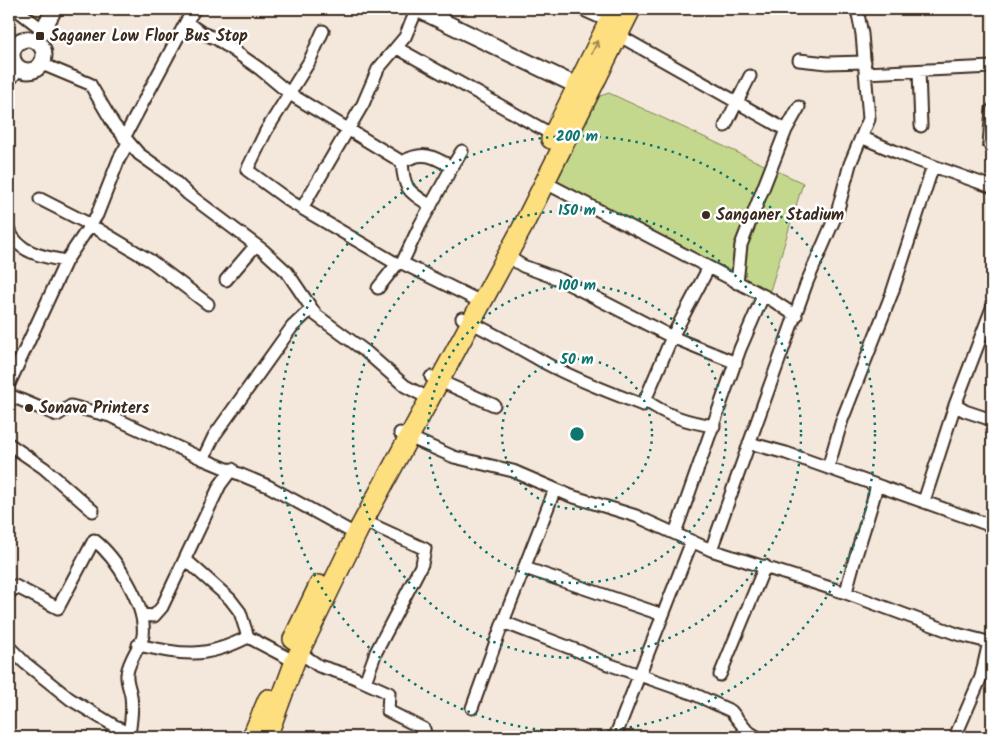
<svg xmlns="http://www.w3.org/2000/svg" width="1001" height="746" font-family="Kalam,sans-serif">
<rect width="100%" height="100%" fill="#f4e8dc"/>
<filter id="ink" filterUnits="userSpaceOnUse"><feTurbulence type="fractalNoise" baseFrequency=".02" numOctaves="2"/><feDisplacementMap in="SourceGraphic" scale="10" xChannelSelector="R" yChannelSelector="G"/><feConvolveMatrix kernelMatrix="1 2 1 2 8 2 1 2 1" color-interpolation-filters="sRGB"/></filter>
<g filter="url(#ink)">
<path fill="#c4d88d" stroke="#808156" d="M 609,93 L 803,183 L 769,294 L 552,181 L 597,97 Z"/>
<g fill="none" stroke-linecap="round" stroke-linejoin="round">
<defs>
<path id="minor" d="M 16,9 L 43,30
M 195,9 L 186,22 L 202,33 L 217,39 L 260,69 L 290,94 L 402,162 C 423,150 433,156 452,167 L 420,225 L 402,263
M 581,9 L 608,21
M 323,31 L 309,62 L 266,131 L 247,170 L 291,202 L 397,264 L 402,263 L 473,298
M 618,35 L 786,130 L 741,245 L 737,283
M 397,48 L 553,135
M 799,60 L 827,63 L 865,62
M 42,64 L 90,84 L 114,125 L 139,154 L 166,173 L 188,194 L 264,251 L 287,272 L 316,315 L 365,351 L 405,386 L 430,399
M 919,71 L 921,126
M 865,73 L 992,67
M 9,81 L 19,69
M 725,126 L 750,76
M 786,130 L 799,107
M 861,137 L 908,157 L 992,187
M 124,138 L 186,22
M 989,144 L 992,110
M 402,162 C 404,190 408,191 431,206
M 452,167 L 462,151
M 544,182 L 772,300 L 796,316
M 40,199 L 89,224 L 151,261 L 208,304
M 302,208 L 363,104 L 378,69 L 405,37 L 417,9
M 9,230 C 18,253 44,257 66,261
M 507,256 L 523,266 L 561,280 L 672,337 L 736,363
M 226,280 L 256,245
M 378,288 L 397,264
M 462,318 C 491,332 519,348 547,364 C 577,380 611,393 643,405 L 672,337 L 708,269
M 431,377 L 494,405
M 9,384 L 66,261 L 97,215 L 119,159 L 128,143
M 9,395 L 57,415 L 71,406 L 110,416 L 203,459 L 214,436 L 292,327 L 311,309
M 645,400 C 667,416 687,422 714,426
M 955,405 L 992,308
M 400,433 L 454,457 L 513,471 L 571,496 L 636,516 L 711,550 L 846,593 L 957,634 L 992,643
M 749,443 L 786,453 L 992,526
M 9,444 L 44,468 L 93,511
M 203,459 L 268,486 L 348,530
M 828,468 L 842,420 L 892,293 L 933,166
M 924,501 L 955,405 L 965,411 L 992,420
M 364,521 L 425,549 L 422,564 L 376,652 L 365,682
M 675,533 L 740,349 L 763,296
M 711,550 L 807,282 L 837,213 L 850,164 L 869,119 L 862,34 L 857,9
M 185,559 L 230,599 L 240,612 L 248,637 L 288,658
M 525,568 L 663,615
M 846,593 C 854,556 868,521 877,485
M 9,594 L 15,586 L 58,608 L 94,540 C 116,557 147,606 143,636 C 142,643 128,661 127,674 C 126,681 130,689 131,696 C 133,709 131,722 129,734
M 142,615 L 154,616 L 162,607 L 220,485 L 232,469
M 503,622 L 555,489
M 138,645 C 184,655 205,659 248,637
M 9,647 L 25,663 L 70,699 L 133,737
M 299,652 L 319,666 L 351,676 L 389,693 L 388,711 L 424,729 L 426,737
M 720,675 L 765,566
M 472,708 L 503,622 L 581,652 L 605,663 L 694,694 L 731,711 L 747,731 L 757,737
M 110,737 L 118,727
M 615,737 L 692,541
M 955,737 L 981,677 L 989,642"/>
<path id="tertiary" d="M 417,9 L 586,90
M12 55a16 16 0 1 1 32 0a16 16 0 1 1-32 0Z
M 37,41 L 54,9"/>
<path id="trunk" d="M 551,139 L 615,9
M 293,639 L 319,585
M 252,737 L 268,699
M 267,737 L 295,661 L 358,531 L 522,228 L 631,9"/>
</defs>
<use href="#minor" stroke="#3b2a1e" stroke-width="15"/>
<use href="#tertiary" stroke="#3b2a1e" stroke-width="19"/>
<use href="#trunk" stroke="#3b2a1e" stroke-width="22"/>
<use href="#minor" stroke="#fff" stroke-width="11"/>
<use href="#tertiary" stroke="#fff" stroke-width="15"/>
<use href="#trunk" stroke="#fedf80" stroke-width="19"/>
</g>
<defs><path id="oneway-shaft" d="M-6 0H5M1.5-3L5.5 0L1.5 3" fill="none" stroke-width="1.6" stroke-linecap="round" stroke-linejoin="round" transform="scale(1.25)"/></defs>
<use stroke="#9c844f" href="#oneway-shaft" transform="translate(595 47) rotate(-64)"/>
</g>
<g fill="none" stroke="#0f766e" stroke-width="2.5" stroke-dasharray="2.5 5">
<circle cx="577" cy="434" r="75"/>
<circle cx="577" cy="434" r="149"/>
<circle cx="577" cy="434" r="224"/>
<circle cx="577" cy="434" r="298"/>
</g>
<g fill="#3b2a1e" stroke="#fff" stroke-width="2">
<rect x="35" y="31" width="10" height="10" rx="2.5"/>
<circle cx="706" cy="215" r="5"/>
<circle cx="29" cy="408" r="5"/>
</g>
<g text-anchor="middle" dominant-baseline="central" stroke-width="5" stroke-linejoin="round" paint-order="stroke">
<g font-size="16" font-weight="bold" fill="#3b2a1e" stroke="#fff" text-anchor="start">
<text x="50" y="36">Saganer Low Floor Bus Stop</text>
<text x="716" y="215">Sanganer Stadium</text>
<text x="39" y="408">Sonava Printers</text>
</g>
</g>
<circle cx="577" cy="434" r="8" fill="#0f766e" stroke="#fff" stroke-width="2.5"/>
<g font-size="15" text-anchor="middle" font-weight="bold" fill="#0f766e" stroke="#fff" stroke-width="5" stroke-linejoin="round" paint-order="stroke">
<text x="577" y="141">200 m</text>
<text x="577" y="215">150 m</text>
<text x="577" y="290">100 m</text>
<text x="577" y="364">50 m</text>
</g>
<rect width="1001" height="746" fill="none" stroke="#fff" stroke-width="30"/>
<rect x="15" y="15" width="971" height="716" fill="none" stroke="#3b2a1e" stroke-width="2" filter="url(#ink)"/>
</svg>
